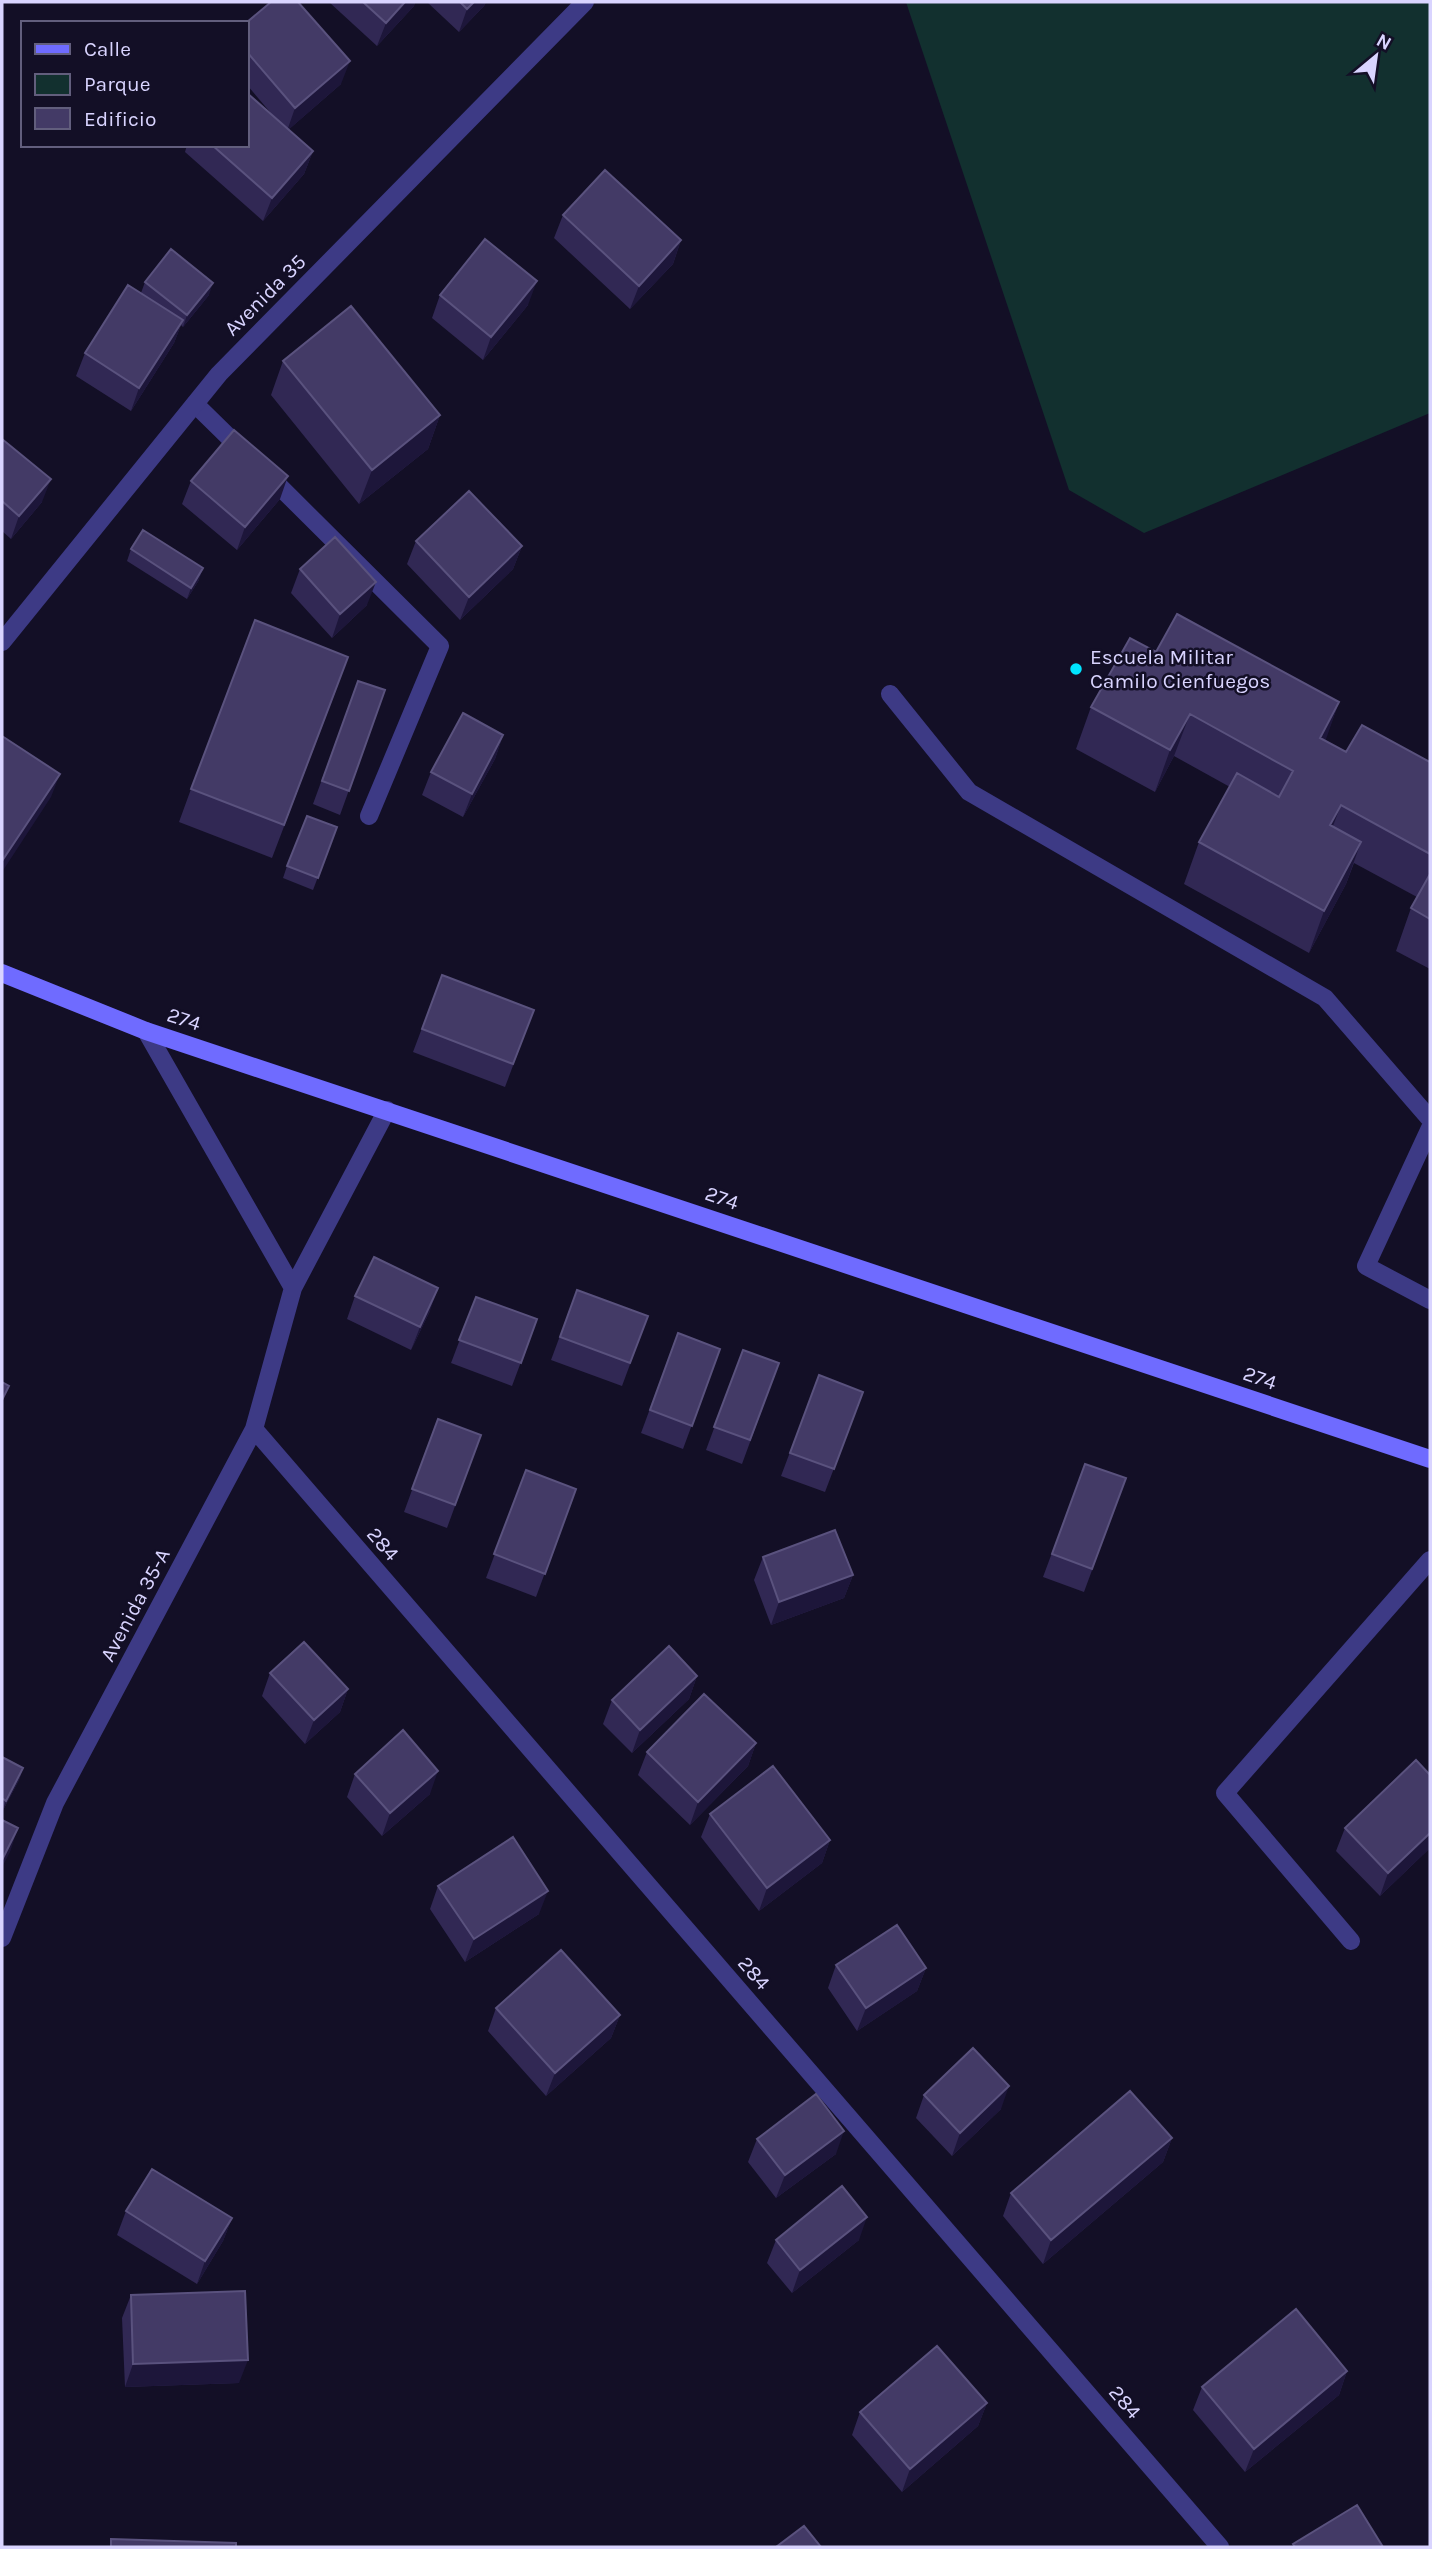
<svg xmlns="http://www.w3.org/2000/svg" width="1432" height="2549" font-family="Karla,sans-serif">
<rect width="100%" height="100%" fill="#130f26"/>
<path fill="#12302f" d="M 906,2 L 1430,2 L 1430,413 L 1144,533 L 1069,490 Z"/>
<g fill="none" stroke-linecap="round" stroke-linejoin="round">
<path stroke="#3d3a85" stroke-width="18" d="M 195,404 L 245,453
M 268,475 L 440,646 L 369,816
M 890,694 L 969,792 L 1325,998 L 1430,1119
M 1430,1128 L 1366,1266 L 1430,1300
M 1351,1941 L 1225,1793 L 1430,1560"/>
<path stroke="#3d3a85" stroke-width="18" d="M 2,642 L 219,374 L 585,2
M 146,1031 L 293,1288
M 254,1429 L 1220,2547
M 2,1938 L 55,1803 L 254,1429 L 293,1288 L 387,1110"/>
<path stroke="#6f6bff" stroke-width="18" d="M 2,973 L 146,1031 L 1430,1459"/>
</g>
<path fill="#312854" d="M 329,2 L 415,2 L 414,6 L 377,46 Z
M 427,2 L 486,2 L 484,6 L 459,32 Z
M 247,23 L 341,84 L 288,130 L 313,151 L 304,174 L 263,221 L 185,152 L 187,145 L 247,145 L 276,119 L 247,85 Z
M 563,215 L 681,240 L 673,264 L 630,309 L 554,238 Z
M 145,282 L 209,295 L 183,327 L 181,325 L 174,343 L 131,411 L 76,376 L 85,353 L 141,293 Z
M 440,295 L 528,305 L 483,360 L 432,318 Z
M 283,361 L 440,415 L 428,449 L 359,504 L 271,395 Z
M 2,439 L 42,502 L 11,539 L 2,531 Z
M 191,481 L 280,499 L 237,550 L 182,504 Z
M 416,541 L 522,546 L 513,569 L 460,620 L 407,564 Z
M 131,549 L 199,580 L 187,599 L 127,561 Z
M 300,569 L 367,605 L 332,638 L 291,593 Z
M 1156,652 L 1339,702 L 1325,740 L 1346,752 L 1430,762 L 1430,969 L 1396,951 L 1411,908 L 1417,897 L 1354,863 L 1346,884 L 1309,953 L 1184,884 L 1199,842 L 1230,787 L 1174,756 L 1155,792 L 1076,749 L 1091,707 Z
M 358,681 L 385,690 L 340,815 L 313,804 Z
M 336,690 L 272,858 L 179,822 L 191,789 Z
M 503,735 L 495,759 L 463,817 L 422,795 L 431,772 Z
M 337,827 L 313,890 L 283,878 L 287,866 Z
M 442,975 L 534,1010 L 505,1087 L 413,1052 Z
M 577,1290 L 648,1316 L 622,1386 L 551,1360 Z
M 355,1296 L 430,1311 L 411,1350 L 347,1319 Z
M 476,1297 L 537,1319 L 512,1386 L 451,1363 Z
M 678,1333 L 720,1349 L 683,1449 L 641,1433 Z
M 743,1350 L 779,1363 L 742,1464 L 706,1450 Z
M 819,1375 L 863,1392 L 825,1492 L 781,1476 Z
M 438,1419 L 481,1435 L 447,1528 L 404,1512 Z
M 1085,1464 L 1126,1478 L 1084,1592 L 1043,1577 Z
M 526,1470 L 576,1489 L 536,1597 L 486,1578 Z
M 763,1557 L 853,1575 L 844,1598 L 771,1625 L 754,1580 Z
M 270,1673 L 348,1689 L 340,1712 L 305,1744 L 262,1696 Z
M 697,1676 L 689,1699 L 632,1753 L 603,1724 L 612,1700 Z
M 756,1743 L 748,1766 L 690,1825 L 638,1775 L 647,1752 Z
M 2,1757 L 23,1768 L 19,1780 L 2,1812 Z
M 355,1774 L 430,1794 L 382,1836 L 347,1797 Z
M 1430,1775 L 1430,1848 L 1380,1896 L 1336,1851 L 1345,1828 Z
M 710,1814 L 830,1840 L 822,1863 L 759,1911 L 701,1837 Z
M 438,1886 L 539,1914 L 465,1962 L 430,1909 Z
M 836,1965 L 926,1968 L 917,1991 L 857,2031 L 828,1988 Z
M 496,2008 L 620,2015 L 611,2038 L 546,2096 L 488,2031 Z
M 924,2095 L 1001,2109 L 952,2156 L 916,2118 Z
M 1172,2138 L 1163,2162 L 1043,2264 L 1003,2216 L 1011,2193 Z
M 757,2139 L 836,2154 L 776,2198 L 748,2162 Z
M 126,2211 L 232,2218 L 223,2241 L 197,2284 L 117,2235 Z
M 776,2240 L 859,2240 L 792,2293 L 767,2263 Z
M 131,2295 L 239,2383 L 125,2387 L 122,2318 Z
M 1347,2371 L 1339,2395 L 1245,2472 L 1193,2410 L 1202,2387 Z
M 987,2403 L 978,2426 L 902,2492 L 852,2435 L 860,2412 Z"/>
<path fill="#1d163a" d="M 405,2 L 415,2 L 414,6 L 377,46 L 386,23 Z
M 474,2 L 486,2 L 484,6 L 459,32 L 467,9 Z
M 350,61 L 341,84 L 287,131 L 295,108 Z
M 313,151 L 304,174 L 263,221 L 272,198 Z
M 681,240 L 673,264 L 630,309 L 639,286 Z
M 537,281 L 528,305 L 483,360 L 491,337 Z
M 213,283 L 209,295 L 183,327 L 187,315 Z
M 183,320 L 174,343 L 131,411 L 139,388 Z
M 440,415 L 428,449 L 359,504 L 372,470 Z
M 288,476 L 280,499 L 237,550 L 245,527 Z
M 51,479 L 42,502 L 11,539 L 19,516 Z
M 522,546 L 513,569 L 460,620 L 469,597 Z
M 203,568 L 199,580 L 187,599 L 191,588 Z
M 376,582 L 367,605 L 332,638 L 340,614 Z
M 1339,702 L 1324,745 L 1320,738 Z
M 1190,714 L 1174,756 L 1155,792 L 1170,750 Z
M 503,735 L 495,759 L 463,817 L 472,794 Z
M 60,774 L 51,797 L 2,872 L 2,861 Z
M 1341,805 L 1325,847 L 1330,825 Z
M 1361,842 L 1346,884 L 1309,953 L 1324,911 Z
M 438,1288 L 430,1311 L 411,1350 L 420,1327 Z
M 853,1575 L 844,1598 L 771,1625 L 779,1602 Z
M 697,1676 L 689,1699 L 632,1753 L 640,1730 Z
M 348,1689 L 340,1712 L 305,1744 L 314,1720 Z
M 756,1743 L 748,1766 L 690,1825 L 698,1802 Z
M 23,1768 L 19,1780 L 2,1812 L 6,1801 Z
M 438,1771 L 430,1794 L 382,1836 L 390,1813 Z
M 18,1828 L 10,1852 L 2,1867 L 2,1860 Z
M 1430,1833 L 1430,1848 L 1380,1896 L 1388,1873 Z
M 830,1840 L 822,1863 L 759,1911 L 767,1888 Z
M 548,1891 L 539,1914 L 465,1962 L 474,1939 Z
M 926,1968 L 917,1991 L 857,2031 L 866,2008 Z
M 620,2015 L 611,2038 L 546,2096 L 555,2073 Z
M 1009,2086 L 1001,2109 L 952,2156 L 960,2133 Z
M 844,2131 L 836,2154 L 776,2198 L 785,2175 Z
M 1172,2138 L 1163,2162 L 1043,2264 L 1051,2240 Z
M 867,2217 L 859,2240 L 792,2293 L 800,2270 Z
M 232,2218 L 223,2241 L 197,2284 L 205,2261 Z
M 248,2360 L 239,2383 L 125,2387 L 133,2364 Z
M 1347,2371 L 1339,2395 L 1245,2472 L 1254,2449 Z
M 987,2403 L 978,2426 L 902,2492 L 910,2469 Z"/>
<path fill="#433a66" stroke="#5a527e" stroke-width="2" d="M 271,2 L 298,2 L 350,61 L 295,108 L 247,52 L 246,23 Z
M 363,2 L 405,2 L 386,23 Z
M 460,2 L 474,2 L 467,9 Z
M 247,93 L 313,151 L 272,198 L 212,145 L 247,145 Z
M 605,170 L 681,240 L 639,286 L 563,215 Z
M 485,239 L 537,281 L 491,337 L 440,295 Z
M 171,249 L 213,283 L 187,315 L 145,282 Z
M 128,285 L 183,320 L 139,388 L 85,353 Z
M 351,306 L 440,415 L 372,470 L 283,361 Z
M 234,430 L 288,476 L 245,527 L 191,481 Z
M 2,439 L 51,479 L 19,516 L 2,501 Z
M 469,491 L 522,546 L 469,597 L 416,541 Z
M 143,530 L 203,568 L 191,588 L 131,549 Z
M 335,537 L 376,582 L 340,614 L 300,569 Z
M 1177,614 L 1339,702 L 1320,738 L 1346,752 L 1362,725 L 1430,762 L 1430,854 L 1341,805 L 1330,825 L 1361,842 L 1324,911 L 1199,842 L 1237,773 L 1279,797 L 1293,771 L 1190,714 L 1170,750 L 1091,707 L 1130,638 L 1156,652 Z
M 255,620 L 348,657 L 284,825 L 191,789 Z
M 358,681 L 385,690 L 349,791 L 322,781 Z
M 463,713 L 503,735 L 472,794 L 431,772 Z
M 2,736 L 60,774 L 2,861 Z
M 307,816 L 337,827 L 318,878 L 287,866 Z
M 1430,874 L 1430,919 L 1411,908 Z
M 442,975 L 534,1010 L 513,1064 L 422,1029 Z
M 374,1257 L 438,1288 L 420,1327 L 355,1296 Z
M 577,1290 L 648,1316 L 630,1363 L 560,1337 Z
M 476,1297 L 537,1319 L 521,1363 L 459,1340 Z
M 678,1333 L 720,1349 L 692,1426 L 650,1410 Z
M 743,1350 L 779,1363 L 750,1440 L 714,1427 Z
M 819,1375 L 863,1392 L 834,1469 L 790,1453 Z
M 2,1382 L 9,1386 L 2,1400 Z
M 438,1419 L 481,1435 L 455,1505 L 412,1489 Z
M 1085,1464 L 1126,1478 L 1092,1569 L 1052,1554 Z
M 526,1470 L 576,1489 L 545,1574 L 494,1554 Z
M 835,1530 L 853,1575 L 779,1602 L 763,1557 Z
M 304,1642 L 348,1689 L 314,1720 L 270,1673 Z
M 669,1646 L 697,1676 L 640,1730 L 612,1700 Z
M 704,1694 L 756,1743 L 698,1802 L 647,1752 Z
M 403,1730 L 438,1771 L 390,1813 L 355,1774 Z
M 2,1757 L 23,1768 L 6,1801 L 2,1798 Z
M 1416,1760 L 1430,1775 L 1430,1833 L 1388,1873 L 1345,1828 Z
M 773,1766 L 830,1840 L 767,1888 L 710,1814 Z
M 2,1820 L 18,1828 L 2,1860 Z
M 513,1837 L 548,1891 L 474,1939 L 438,1886 Z
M 897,1925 L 926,1968 L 866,2008 L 836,1965 Z
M 561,1950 L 620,2015 L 555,2073 L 496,2008 Z
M 973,2048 L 1009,2086 L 960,2133 L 924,2095 Z
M 1130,2091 L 1172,2138 L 1051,2240 L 1011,2193 Z
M 816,2094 L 844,2131 L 785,2175 L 757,2139 Z
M 152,2169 L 232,2218 L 205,2261 L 126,2211 Z
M 842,2186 L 867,2217 L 800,2270 L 776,2240 Z
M 245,2291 L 248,2360 L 133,2364 L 131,2295 Z
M 1296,2309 L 1347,2371 L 1254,2449 L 1202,2387 Z
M 937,2346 L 987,2403 L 910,2469 L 860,2412 Z
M 1357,2505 L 1383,2547 L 1295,2547 L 1293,2544 Z
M 804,2526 L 821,2547 L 776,2547 Z
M 111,2539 L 236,2543 L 236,2547 L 111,2547 Z"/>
<circle fill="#00e5ff" stroke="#130f26" stroke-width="2.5" cx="1076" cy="669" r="7"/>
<g text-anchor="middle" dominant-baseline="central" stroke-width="5" stroke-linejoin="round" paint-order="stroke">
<g font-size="21" fill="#d9d4ff" stroke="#130f26">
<text transform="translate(265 295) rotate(-45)">Avenida 35</text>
<text transform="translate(184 1019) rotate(18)">274</text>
<text transform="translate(722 1198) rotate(19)">274</text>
<text transform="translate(1260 1378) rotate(19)">274</text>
<text transform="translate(383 1544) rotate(49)">284</text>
<text transform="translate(135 1605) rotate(-62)">Avenida 35-A</text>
<text transform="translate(754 1973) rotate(49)">284</text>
<text transform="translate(1125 2402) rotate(49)">284</text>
</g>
<g font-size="21" fill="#d9d4ff" stroke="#130f26" text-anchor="start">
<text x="1090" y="657">Escuela Militar<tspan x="1090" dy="24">Camilo Cienfuegos</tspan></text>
</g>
</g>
<rect width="1432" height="2549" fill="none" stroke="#d9d4ff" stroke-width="7"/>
<rect x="21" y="21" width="228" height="126" fill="#130f26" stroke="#625e7d" stroke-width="2"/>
<rect x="35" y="44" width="35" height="10" fill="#6f6bff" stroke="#625e7d" stroke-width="2"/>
<text x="84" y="56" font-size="21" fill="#d9d4ff">Calle</text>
<rect x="35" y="74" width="35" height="21" fill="#12302f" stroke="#625e7d" stroke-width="2"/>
<text x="84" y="91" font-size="21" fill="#d9d4ff">Parque</text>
<rect x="35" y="108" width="35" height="21" fill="#433a66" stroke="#625e7d" stroke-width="2"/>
<text x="84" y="126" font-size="21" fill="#d9d4ff">Edificio</text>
<g transform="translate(1376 56) rotate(29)" stroke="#130f26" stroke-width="5" paint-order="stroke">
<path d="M0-5L12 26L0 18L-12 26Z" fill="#d9d4ff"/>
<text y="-10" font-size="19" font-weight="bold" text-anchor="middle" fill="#d9d4ff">N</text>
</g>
</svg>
